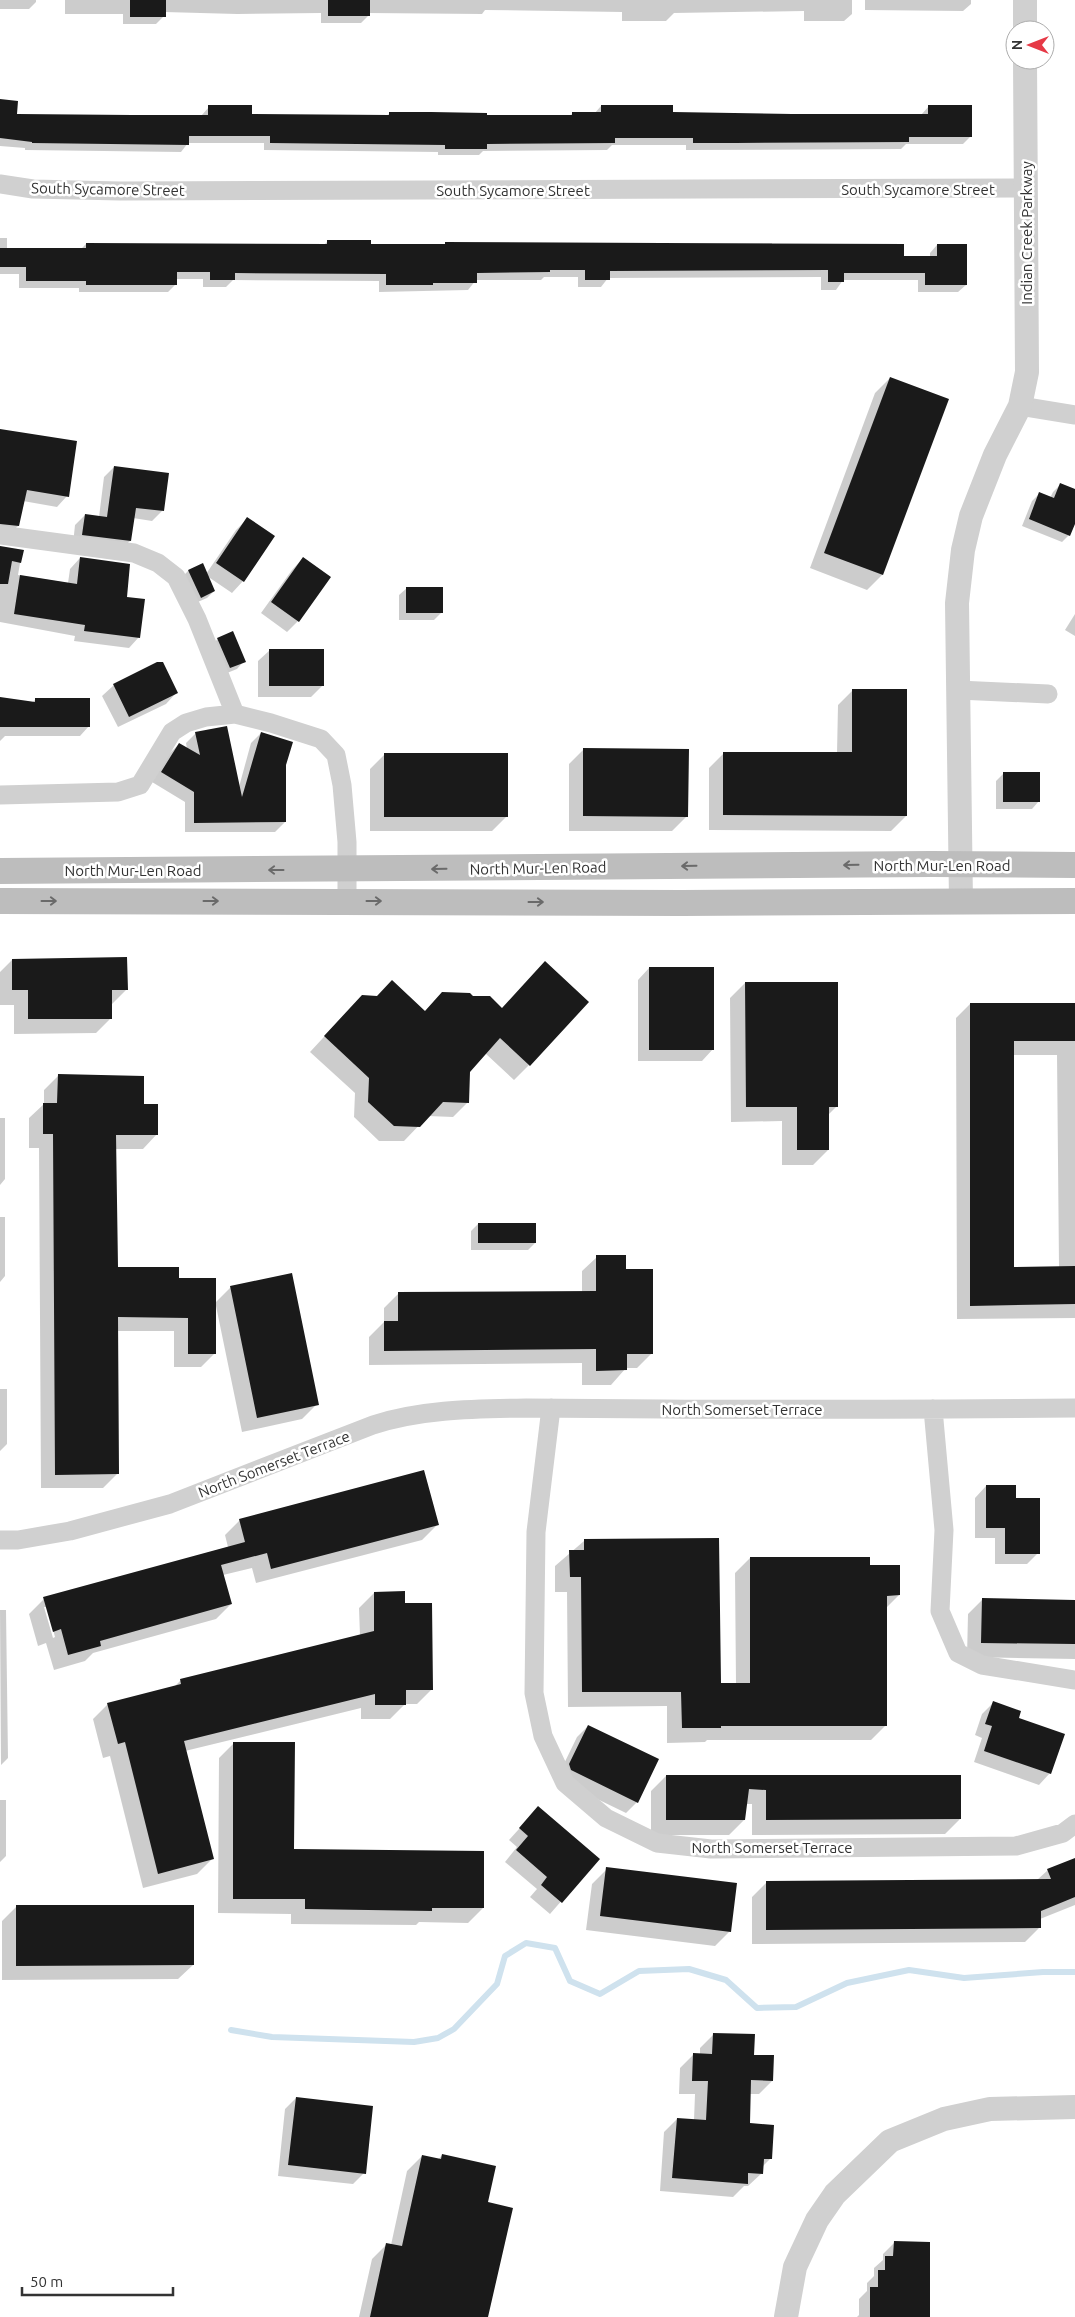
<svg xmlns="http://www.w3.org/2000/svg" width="1075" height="2317" font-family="Ubuntu,sans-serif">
<rect width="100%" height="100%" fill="#fff"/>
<path fill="#0003" fill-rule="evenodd" d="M 0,0 L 36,0 L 36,2 L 29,9 L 0,9 Z
M 65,0 L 852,0 L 852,14 L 844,21 L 804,21 L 804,11 L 674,13 L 666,21 L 622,21 L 622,12 L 485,10 L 482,14 L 368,13 L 368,16 L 361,23 L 321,23 L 321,13 L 237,14 L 164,12 L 164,16 L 156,24 L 123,24 L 123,14 L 65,14 Z
M 865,0 L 971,0 L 971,4 L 963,11 L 865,10 Z
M 0,101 L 15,116 L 201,116 L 209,107 L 251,116 L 386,116 L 389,114 L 569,116 L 572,114 L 594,114 L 601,106 L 672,114 L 921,115 L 929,106 L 971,136 L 963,144 L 906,144 L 901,149 L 686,150 L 686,145 L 612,145 L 607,150 L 483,151 L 479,155 L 438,155 L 438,152 L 264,150 L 264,143 L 188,143 L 181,152 L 25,150 L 25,148 L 0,146 Z
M 0,238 L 7,238 L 7,249 L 81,249 L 86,244 L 324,245 L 328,241 L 370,245 L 772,243 L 772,246 L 903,258 L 930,258 L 930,253 L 937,245 L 966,285 L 958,292 L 918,292 L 918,280 L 843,280 L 836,290 L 821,290 L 821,277 L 608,278 L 601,287 L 578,287 L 578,277 L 544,277 L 541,280 L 476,280 L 468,290 L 379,292 L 379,281 L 233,280 L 226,287 L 203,287 L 203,279 L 175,279 L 175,285 L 168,292 L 79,292 L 79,288 L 19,288 L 19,274 L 0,274 Z
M 890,378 L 882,575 L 867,590 L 810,568 L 875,393 Z
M 0,431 L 67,496 L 57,507 L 23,501 L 18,526 L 7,536 L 0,536 Z
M 114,467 L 167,474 L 162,511 L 152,521 L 133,518 L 130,541 L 119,551 L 73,544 L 75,525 L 85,515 L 99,517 L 104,477 Z
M 1060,485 L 1075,490 L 1075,521 L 1069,535 L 1062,542 L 1022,526 L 1032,501 L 1039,494 L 1050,498 L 1053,492 Z
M 247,519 L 273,537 L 243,581 L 232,593 L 207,576 L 214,591 L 207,598 L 193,604 L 181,578 L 188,571 L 202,564 L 206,574 L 236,530 Z
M 0,547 L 22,551 L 18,575 L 68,583 L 70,569 L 80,558 L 125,598 L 139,637 L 129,648 L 74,641 L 75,636 L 0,622 Z
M 303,558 L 298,621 L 287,632 L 261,613 L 292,570 Z
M 407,588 L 442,612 L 434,620 L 399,620 L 399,595 Z
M 1075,614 L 1075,636 L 1065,630 Z
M 218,639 L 244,661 L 237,669 L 222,675 L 210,646 Z
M 270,650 L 323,685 L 311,697 L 258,697 L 258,661 Z
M 114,685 L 177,692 L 166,704 L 118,727 L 102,696 Z
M 853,690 L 906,816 L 891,831 L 709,830 L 709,768 L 724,753 L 837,753 L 838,705 Z
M 0,698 L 32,703 L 36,699 L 89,726 L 80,736 L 5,736 L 0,741 Z
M 196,733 L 239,787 L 251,743 L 261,733 L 285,765 L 285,822 L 275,832 L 185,832 L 185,802 L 152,782 L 169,754 L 179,744 L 187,749 L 186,743 Z
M 584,749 L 687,816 L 672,831 L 569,831 L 569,764 Z
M 385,754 L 507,816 L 492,831 L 370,831 L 370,769 Z
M 1003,774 L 1039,801 L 1032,809 L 996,809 L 996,781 Z
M 12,960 L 126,990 L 111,1005 L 111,1018 L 96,1033 L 14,1034 L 14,1005 L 0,1005 L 0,972 Z
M 649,968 L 713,1049 L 702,1061 L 638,1061 L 638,980 Z
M 745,983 L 837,1106 L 828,1115 L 828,1150 L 813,1165 L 782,1165 L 782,1121 L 731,1122 L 730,998 Z
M 472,997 L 529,1065 L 514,1080 L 485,1053 L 468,1072 L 468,1102 L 453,1117 L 428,1116 L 404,1141 L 379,1141 L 354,1117 L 355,1093 L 310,1052 L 347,1012 L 424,1012 Z
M 970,1004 L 1075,1005 L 1075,1318 L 957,1319 L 956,1018 ZM 1013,1055 L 1057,1055 L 1059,1267 L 1013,1268 Z
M 58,1076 L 143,1105 L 157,1134 L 143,1149 L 115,1149 L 116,1268 L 177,1279 L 215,1303 L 231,1287 L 317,1404 L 302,1419 L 242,1432 L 216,1306 L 215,1353 L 201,1367 L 174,1367 L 174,1331 L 116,1331 L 117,1474 L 103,1488 L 41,1488 L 39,1148 L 29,1148 L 29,1118 L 44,1104 L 44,1090 Z
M 0,1118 L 5,1118 L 5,1179 L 0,1185 Z
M 0,1217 L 5,1217 L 5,1276 L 0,1282 Z
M 478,1224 L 535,1243 L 528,1250 L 471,1250 L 471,1231 Z
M 597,1257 L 652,1353 L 637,1368 L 626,1368 L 611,1385 L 582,1385 L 582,1363 L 369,1365 L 369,1337 L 384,1322 L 384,1308 L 399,1293 L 582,1293 L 582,1271 Z
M 0,1389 L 7,1389 L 7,1444 L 0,1451 Z
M 986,1486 L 1015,1500 L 1038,1553 L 1027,1564 L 995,1564 L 995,1538 L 975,1538 L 975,1498 Z
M 240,1520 L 437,1525 L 422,1540 L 256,1583 L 252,1568 L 223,1575 L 231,1604 L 216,1619 L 93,1653 L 85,1661 L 54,1670 L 46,1643 L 38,1646 L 29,1614 L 44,1599 L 228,1547 L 225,1535 ZM 44,1607 L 47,1607 L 55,1637 L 53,1638 Z
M 584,1541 L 719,1684 L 736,1684 L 735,1573 L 750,1558 L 868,1566 L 899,1595 L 886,1608 L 886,1725 L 871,1740 L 707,1740 L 705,1742 L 667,1743 L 667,1706 L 568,1707 L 567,1592 L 555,1592 L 555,1566 Z
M 374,1593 L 404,1605 L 432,1689 L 417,1704 L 405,1704 L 390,1719 L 361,1719 L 361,1708 L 185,1751 L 212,1859 L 197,1874 L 143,1888 L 110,1756 L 103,1758 L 93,1719 L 108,1704 L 173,1688 L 180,1681 L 360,1636 L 359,1608 Z
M 983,1599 L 1075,1601 L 1075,1659 L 967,1657 L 968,1614 Z
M 0,1610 L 6,1610 L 8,1758 L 1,1765 Z
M 993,1703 L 1017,1719 L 1050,1773 L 1039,1785 L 974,1762 L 982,1738 L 975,1735 L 982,1714 Z
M 588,1726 L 637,1802 L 626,1813 L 560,1781 L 558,1776 L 577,1737 Z
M 234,1743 L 293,1851 L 483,1908 L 468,1923 L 419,1922 L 416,1925 L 291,1924 L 291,1914 L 218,1913 L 219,1758 Z
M 666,1776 L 960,1776 L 960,1819 L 945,1834 L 752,1835 L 752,1804 L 746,1804 L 744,1820 L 729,1835 L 651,1835 L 651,1791 Z
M 0,1800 L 6,1800 L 6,1856 L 0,1862 Z
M 538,1808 L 598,1859 L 550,1914 L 530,1897 L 537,1889 L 505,1862 L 517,1847 L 509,1840 Z
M 1075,1859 L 1075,1905 L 1040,1919 L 1040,1927 L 1025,1942 L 752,1944 L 752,1897 L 767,1882 L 1037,1880 L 1048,1870 Z
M 607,1869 L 730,1931 L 715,1946 L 586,1930 L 592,1884 Z
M 17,1906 L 193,1965 L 178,1979 L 2,1980 L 2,1921 Z
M 714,2034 L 753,2056 L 772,2081 L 759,2094 L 749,2094 L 748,2124 L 770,2159 L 762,2167 L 762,2173 L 748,2186 L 744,2186 L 733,2197 L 660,2191 L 664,2132 L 677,2119 L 694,2120 L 695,2094 L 679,2094 L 680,2068 L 694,2054 L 700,2054 L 700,2048 Z
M 296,2098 L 364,2173 L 353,2184 L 278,2176 L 285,2109 Z
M 442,2155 L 487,2203 L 487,2317 L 359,2317 L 372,2259 L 387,2244 L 391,2245 L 407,2171 L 422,2156 L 438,2160 Z
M 894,2243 L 928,2317 L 857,2317 L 859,2315 L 859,2299 L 867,2291 L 867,2283 L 874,2276 L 874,2268 L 883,2260 L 883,2254 Z"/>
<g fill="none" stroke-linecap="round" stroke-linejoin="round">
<path stroke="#cfe2ee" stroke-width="6" d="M 231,2030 L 272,2037 L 414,2042 L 438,2038 L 454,2029 L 497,1984 L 505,1956 L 526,1943 L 555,1948 L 570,1981 L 600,1994 L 639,1971 L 689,1969 L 726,1980 L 757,2008 L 796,2007 L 847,1983 L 909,1970 L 964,1978 L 1043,1972 L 1075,1972"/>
</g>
<path fill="#1a1a1a" d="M 130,0 L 166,0 L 166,17 L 130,17 Z
M 328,0 L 370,0 L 370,16 L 328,16 Z
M 0,99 L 18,101 L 17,114 L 132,115 L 208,115 L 208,105 L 252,105 L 252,114 L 389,115 L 389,112 L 431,112 L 487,113 L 487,115 L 572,115 L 572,112 L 601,112 L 601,105 L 673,105 L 673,112 L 792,114 L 928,114 L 928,105 L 972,105 L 972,137 L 909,137 L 909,142 L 735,143 L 693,143 L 693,138 L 615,138 L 615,143 L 487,144 L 487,149 L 445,149 L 445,145 L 270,143 L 270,136 L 189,136 L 189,145 L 32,143 L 32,142 L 0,138 Z
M 327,240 L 371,240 L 371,244 L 445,244 L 445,242 L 904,244 L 904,256 L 937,256 L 937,244 L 967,244 L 967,285 L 925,285 L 925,273 L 844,273 L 844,282 L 828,282 L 828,270 L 610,271 L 610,280 L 585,280 L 585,270 L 550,270 L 550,272 L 477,273 L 477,283 L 433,283 L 433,285 L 386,285 L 386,274 L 235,273 L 235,280 L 210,280 L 210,272 L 177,272 L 177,285 L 86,285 L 86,281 L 26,281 L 26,267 L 0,267 L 0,248 L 86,248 L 86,243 L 327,244 Z
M 890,377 L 949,399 L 883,575 L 824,553 Z
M 0,429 L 77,441 L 69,497 L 27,490 L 19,526 L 0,524 Z
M 114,466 L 169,473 L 164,511 L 136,508 L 131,541 L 82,535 L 85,514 L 107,517 Z
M 1060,483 L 1075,489 L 1075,524 L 1070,536 L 1029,519 L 1039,492 L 1054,498 Z
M 247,517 L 275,536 L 244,582 L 216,563 Z
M 0,546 L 24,550 L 21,563 L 12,561 L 8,584 L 0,584 Z
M 80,557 L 130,564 L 127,597 L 145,599 L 140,638 L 84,631 L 85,625 L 14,614 L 20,575 L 77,584 Z
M 303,557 L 331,577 L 299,622 L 271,602 Z
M 203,563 L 215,591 L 201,598 L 188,570 Z
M 406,587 L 443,587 L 443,613 L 406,613 Z
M 233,631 L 246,662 L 230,668 L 217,638 Z
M 269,649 L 324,649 L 324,686 L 269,686 Z
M 157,662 L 163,662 L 178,693 L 129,717 L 113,684 Z
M 852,689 L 907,689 L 907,816 L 723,815 L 723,752 L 852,752 Z
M 0,697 L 35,702 L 35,698 L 90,698 L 90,727 L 0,727 Z
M 227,726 L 242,797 L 261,732 L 293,742 L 286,765 L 286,822 L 194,823 L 194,792 L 161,772 L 179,743 L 200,755 L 195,732 Z
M 583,748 L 689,749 L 688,817 L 583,816 Z
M 384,753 L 508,753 L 508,817 L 384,817 Z
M 1003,772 L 1040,772 L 1040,802 L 1003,802 Z
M 127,957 L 128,990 L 112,990 L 112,1019 L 28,1019 L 28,990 L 12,990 L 12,959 Z
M 545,961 L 589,1002 L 530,1066 L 500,1038 L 470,1072 L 469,1103 L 443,1102 L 420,1127 L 394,1126 L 368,1102 L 369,1078 L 324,1036 L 362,995 L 377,996 L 392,980 L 425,1011 L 442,992 L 470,993 L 473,996 L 490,996 L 502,1008 Z
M 649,967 L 714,967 L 714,1050 L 649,1050 Z
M 745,982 L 838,982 L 838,1107 L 829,1107 L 829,1150 L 797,1150 L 797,1107 L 746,1107 Z
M 970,1003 L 1075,1003 L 1075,1041 L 1014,1041 L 1014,1267 L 1075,1266 L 1075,1304 L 970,1306 Z
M 58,1074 L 144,1076 L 144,1104 L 158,1104 L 158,1135 L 116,1135 L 118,1267 L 179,1267 L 179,1278 L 216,1278 L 216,1354 L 188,1354 L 188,1318 L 118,1317 L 119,1474 L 55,1475 L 53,1134 L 43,1134 L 43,1103 L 57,1103 Z
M 478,1223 L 536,1223 L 536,1243 L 478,1243 Z
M 596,1255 L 626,1255 L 626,1269 L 653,1269 L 653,1354 L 627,1354 L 627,1370 L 596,1371 L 596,1349 L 384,1351 L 384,1321 L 398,1321 L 398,1292 L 596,1291 Z
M 292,1273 L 319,1405 L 257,1418 L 230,1286 Z
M 424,1470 L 439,1525 L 271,1569 L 267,1553 L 221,1565 L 232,1604 L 100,1641 L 101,1646 L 68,1655 L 61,1629 L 53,1632 L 43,1597 L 245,1542 L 239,1519 Z
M 986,1485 L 1016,1485 L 1016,1498 L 1040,1498 L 1040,1554 L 1005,1554 L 1005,1528 L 986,1528 Z
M 719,1538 L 721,1683 L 750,1683 L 750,1557 L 870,1557 L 870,1565 L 900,1565 L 900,1595 L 887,1596 L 887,1726 L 721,1726 L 721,1728 L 682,1728 L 681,1692 L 582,1692 L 581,1577 L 570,1577 L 569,1550 L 584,1550 L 584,1539 Z
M 405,1591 L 405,1603 L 432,1603 L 433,1690 L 406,1690 L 406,1705 L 375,1705 L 375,1694 L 184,1741 L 214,1859 L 158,1874 L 125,1742 L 118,1744 L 107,1703 L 181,1684 L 180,1679 L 374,1631 L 374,1592 Z
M 982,1598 L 1075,1600 L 1075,1644 L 981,1643 Z
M 993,1701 L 1021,1711 L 1019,1718 L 1065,1734 L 1051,1774 L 984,1751 L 992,1726 L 985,1724 Z
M 588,1725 L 659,1759 L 638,1803 L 571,1770 L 569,1764 Z
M 233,1742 L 295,1742 L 294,1849 L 484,1851 L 484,1908 L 432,1908 L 432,1911 L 305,1909 L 305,1899 L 233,1899 Z
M 666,1775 L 961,1775 L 961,1819 L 766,1820 L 766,1790 L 749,1789 L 745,1820 L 666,1820 Z
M 538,1806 L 600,1859 L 562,1903 L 541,1885 L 547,1877 L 516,1850 L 528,1836 L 519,1828 Z
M 1075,1858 L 1075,1897 L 1041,1911 L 1041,1928 L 766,1930 L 766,1881 L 1051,1879 L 1047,1869 Z
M 606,1867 L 737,1883 L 731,1932 L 600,1916 Z
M 16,1905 L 194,1905 L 194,1965 L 16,1966 Z
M 713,2033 L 755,2034 L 754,2055 L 774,2055 L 773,2081 L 751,2080 L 750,2123 L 774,2125 L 772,2159 L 764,2159 L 763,2174 L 748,2173 L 748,2184 L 672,2178 L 677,2118 L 706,2120 L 708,2081 L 692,2081 L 693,2053 L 712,2054 Z
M 296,2097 L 373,2106 L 366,2174 L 288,2165 Z
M 442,2154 L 496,2166 L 488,2202 L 513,2208 L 488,2317 L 370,2317 L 386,2243 L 402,2246 L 422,2155 L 441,2159 Z
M 894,2241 L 930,2242 L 930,2317 L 870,2317 L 870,2287 L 878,2287 L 878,2270 L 885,2270 L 885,2256 L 893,2256 Z"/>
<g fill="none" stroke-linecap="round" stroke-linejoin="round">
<path stroke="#d0d0d0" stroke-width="19" d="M 0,184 L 33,189 L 120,191 L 1026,188
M 1020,406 L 1075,415
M 0,535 L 134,553 L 158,563 L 176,577 L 197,619 L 235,714
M 958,690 L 1048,694
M 0,795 L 118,792 L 140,785 L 172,732 L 186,723 L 206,717 L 235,714 L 271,723 L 321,739 L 336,755 L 342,785 L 347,842 L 347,901
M 551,1408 L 536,1532 L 534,1693 L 543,1736 L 565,1783 L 606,1818 L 657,1843 L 711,1849 L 1016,1846 L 1063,1833 L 1075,1824
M 933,1409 L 944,1530 L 940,1611 L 958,1653 L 982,1665 L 1075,1680
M 0,1540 L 18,1540 L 70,1531 L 170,1504 L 373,1425 C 422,1409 475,1409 526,1408 C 572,1408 617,1409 663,1409 C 800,1410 938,1409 1075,1408"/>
<path stroke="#d0d0d0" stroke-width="24" d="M 1025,0 L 1025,30
M 961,902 L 957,603 L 963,550 L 971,516 L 995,455 L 1020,406 L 1027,372 L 1025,60
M 786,2317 L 795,2267 L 817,2220 L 835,2194 L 890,2141 L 944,2119 L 990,2109 L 1075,2107"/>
<path stroke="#bdbdbd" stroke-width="26" d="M 0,871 L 931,864 L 1075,865
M 0,901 L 682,903 L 1075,901"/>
</g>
<defs><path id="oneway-shaft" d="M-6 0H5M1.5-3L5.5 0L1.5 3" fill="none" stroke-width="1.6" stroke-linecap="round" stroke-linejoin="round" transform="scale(1.25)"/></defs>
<g stroke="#6a6a6a">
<use href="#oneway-shaft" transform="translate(851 865) rotate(179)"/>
<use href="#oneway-shaft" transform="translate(689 866) rotate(179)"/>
<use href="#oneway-shaft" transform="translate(439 869) rotate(179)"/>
<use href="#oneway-shaft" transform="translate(276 870) rotate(180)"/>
<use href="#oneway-shaft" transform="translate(49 901)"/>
<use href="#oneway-shaft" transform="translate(211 901)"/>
<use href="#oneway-shaft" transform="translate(374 901)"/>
<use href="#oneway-shaft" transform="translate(536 902)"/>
</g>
<g text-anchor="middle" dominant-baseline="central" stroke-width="5" stroke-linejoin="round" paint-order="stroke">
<g font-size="15" fill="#333" stroke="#fff">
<text transform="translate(108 189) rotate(1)">South Sycamore Street</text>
<text x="918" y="189">South Sycamore Street</text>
<text x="513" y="190">South Sycamore Street</text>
<text transform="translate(1026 233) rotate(-90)">Indian Creek Parkway</text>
<text x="942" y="865">North Mur-Len Road</text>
<text transform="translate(538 868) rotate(-1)">North Mur-Len Road</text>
<text x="133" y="870">North Mur-Len Road</text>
<text x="742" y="1409">North Somerset Terrace</text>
<text transform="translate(274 1464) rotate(-21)">North Somerset Terrace</text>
<text x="772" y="1847">North Somerset Terrace</text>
</g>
</g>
<g transform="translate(1030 45) rotate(270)"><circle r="24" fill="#ffffff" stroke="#adadad"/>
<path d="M0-4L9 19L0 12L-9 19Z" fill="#e63946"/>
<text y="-8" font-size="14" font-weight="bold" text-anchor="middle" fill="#333333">N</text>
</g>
<path d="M22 2287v8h151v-8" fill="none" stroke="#333333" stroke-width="2.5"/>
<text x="30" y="2287" font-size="15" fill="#333333" stroke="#ffffff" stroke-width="4" paint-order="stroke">50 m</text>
</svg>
